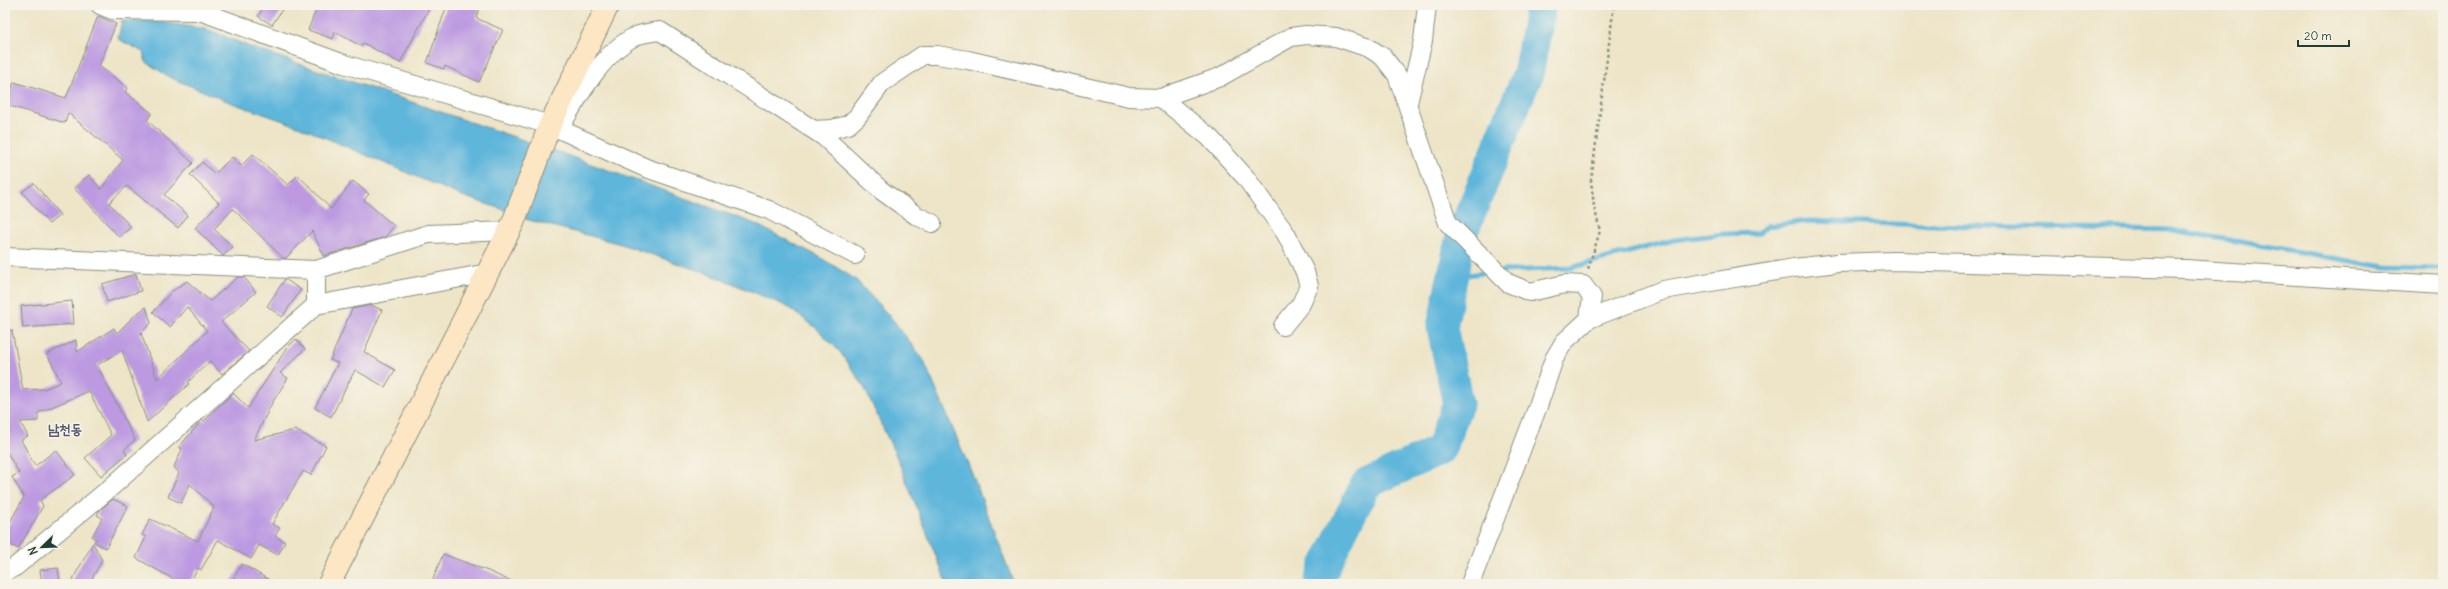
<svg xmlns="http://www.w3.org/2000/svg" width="2448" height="589" font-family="Delius,'Poor Story',sans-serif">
<rect width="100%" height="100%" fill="#f7f3e8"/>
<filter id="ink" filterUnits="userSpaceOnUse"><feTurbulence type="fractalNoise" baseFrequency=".025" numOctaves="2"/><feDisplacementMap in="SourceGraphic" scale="8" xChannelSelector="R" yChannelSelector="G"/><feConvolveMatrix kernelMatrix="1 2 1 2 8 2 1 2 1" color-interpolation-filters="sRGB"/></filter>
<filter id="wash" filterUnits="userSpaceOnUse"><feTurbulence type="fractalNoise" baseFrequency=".012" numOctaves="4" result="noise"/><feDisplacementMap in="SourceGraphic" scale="16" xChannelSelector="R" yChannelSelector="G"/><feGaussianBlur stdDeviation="0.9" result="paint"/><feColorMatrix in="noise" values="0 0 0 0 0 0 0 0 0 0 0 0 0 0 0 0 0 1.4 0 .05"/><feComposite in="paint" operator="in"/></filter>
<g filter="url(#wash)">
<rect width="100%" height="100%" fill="#eee5c8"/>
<path fill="#5eb6db" stroke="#3e7a88" d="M 122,21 L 152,21 L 207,29 L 250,47 L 532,143 L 508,211 L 459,195 L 298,126 L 232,103 L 169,77 L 146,62 L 143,52 L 118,39 Z
M 550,149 L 753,223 L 818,256 L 855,279 L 893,320 L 923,359 L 973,476 L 1014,584 L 947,584 L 898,460 L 863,385 L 840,352 L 815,327 L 786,306 L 720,278 L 621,244 L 525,219 Z"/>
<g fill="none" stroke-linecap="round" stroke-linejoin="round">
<path stroke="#5eb6db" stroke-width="5" d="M 1502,271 L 1570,268 L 1674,240 L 1723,234 L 1759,233 L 1768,226 L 1808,221 L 1922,225 L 2172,230 L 2385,267 L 2443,268
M 1452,277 L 1490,272"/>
<path stroke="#5eb6db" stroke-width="31" d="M 1319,584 L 1325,566 L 1366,484 L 1440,450 L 1458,404 L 1442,327 L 1461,236 L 1528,74 L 1541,5"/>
</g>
<g id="blocks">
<path fill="#bc99e1" d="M 265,5 L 285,5 L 272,25 L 258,16 Z
M 318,5 L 431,5 L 400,63 L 363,43 L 361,46 L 335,32 L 333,39 L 308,30 Z
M 447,5 L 481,5 L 476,18 L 503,30 L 479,82 L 445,66 L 444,69 L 427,63 Z
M 98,16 L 116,24 L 99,66 L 128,88 L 125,92 L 152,113 L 147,120 L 193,163 L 164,195 L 188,215 L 178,228 L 127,186 L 109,203 L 131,227 L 119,237 L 74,188 L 89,175 L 101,189 L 123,160 L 68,113 L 65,123 L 7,105 L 14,82 L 66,98 Z
M 253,154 L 288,185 L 298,175 L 331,209 L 353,181 L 369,194 L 364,200 L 394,226 L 385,237 L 324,256 L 312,231 L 286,258 L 283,258 L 233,209 L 214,229 L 233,247 L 223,256 L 195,228 L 219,203 L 190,175 L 202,162 L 215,174 L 232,157 L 241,166 Z
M 34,183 L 60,215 L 49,224 L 22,192 Z
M 136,274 L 141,291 L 107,302 L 102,284 Z
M 238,277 L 244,277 L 256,292 L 221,322 L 249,351 L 222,374 L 210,361 L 188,382 L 189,384 L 147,422 L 122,350 L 97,365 L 135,440 L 124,450 L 127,454 L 101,476 L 85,458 L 111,435 L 89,391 L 38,413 L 38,421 L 20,422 L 28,436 L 21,440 L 35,466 L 56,450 L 75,475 L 40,500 L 43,506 L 18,549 L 5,542 L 5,531 L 24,497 L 12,477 L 19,473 L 5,449 L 5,331 L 12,330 L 23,390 L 44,389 L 61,382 L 47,354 L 76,340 L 77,352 L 114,328 L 117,333 L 135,315 L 146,307 L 151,323 L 141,333 L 157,379 L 207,331 L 187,307 L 170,327 L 153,312 L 171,292 L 187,281 L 210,301 Z
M 285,279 L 301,290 L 282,317 L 267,306 Z
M 72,301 L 74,324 L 23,328 L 21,306 Z
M 371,305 L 382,310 L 364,352 L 395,370 L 385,387 L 355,370 L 331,417 L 315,408 L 338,363 L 330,360 L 352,309 Z
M 296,339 L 305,349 L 280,373 L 288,378 L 272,403 L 254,440 L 295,430 L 326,446 L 311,475 L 303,471 L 272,524 L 280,528 L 275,536 L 285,542 L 278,555 L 259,545 L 251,559 L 218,540 L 201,570 L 198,568 L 189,584 L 182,584 L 136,558 L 146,537 L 142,535 L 150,519 L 198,541 L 214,507 L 190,484 L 181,503 L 168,497 L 179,473 L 174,467 L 182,449 L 179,447 L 202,420 L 204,421 L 233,393 L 248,408 L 287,348 Z
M 113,499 L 128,506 L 106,548 L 94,542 L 96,539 L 92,537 L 102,518 L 97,515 L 99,511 Z
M 93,543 L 102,560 L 89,584 L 70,584 Z
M 443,554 L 488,571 L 517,584 L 431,584 Z
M 242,564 L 276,584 L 230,584 Z
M 58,568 L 60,584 L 42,584 L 40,570 Z"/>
</g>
</g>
<g filter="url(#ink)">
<use href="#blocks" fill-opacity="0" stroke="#86917e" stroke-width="1"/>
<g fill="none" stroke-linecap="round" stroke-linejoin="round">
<defs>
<path id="minor" d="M 100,5 L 112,10 L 200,11 L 344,64 L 550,125 L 646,168 L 769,210 L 855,255
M 1161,98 L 1220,77 L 1291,37 L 1306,35 L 1336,37 L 1369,48 L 1383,57 L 1397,75 L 1448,223 L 1508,283 L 1530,292 L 1565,284 L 1583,285 L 1592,297 L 1589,319
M 1408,103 L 1423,41 L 1427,5
M 559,129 C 577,99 603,51 636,36 C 643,33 652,32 660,31 L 823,136 L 882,191 L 917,216 L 932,223
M 814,130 L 832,129 L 848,125 L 857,117 L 882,83 L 923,55 L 937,55 L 968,60 L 1129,97 L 1161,98 L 1209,137 L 1246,178 L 1286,234 L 1305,272 L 1309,286 L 1301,304 L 1283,326
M 5,257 L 316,270 L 428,234 L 509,231
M 316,305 L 316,270
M 5,572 L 15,567 L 109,489 L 316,305 L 488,273
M 1470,584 L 1538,406 L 1554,359 L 1564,342 L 1589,319 L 1663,290 L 1794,268 L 1838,263 L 1894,261 L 2185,269 L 2443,285"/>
<path id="secondary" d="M 329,584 L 513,223 L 550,125 L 608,5"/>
</defs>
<use href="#minor" stroke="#86917e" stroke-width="20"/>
<use href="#secondary" stroke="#86917e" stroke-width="24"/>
<path stroke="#86917e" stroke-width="2.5" stroke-dasharray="3 3" stroke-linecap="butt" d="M 1588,269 L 1600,231 L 1594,206 L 1591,181 L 1614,5"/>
<use href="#minor" stroke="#fff" stroke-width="18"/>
<use href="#secondary" stroke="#fce6c4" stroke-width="22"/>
</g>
</g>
<g text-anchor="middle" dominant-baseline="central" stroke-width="3" stroke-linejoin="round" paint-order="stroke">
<g font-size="14" font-weight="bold" fill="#565d71" stroke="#f7f3e8">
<text x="65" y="429">남천동</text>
</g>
</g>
<rect width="2448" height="589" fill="none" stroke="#f7f3e8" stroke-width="20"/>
<g transform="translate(42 547) rotate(247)" stroke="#f7f3e8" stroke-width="3" paint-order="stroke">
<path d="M0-3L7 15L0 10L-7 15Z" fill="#1f3d34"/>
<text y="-6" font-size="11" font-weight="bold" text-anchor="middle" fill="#1f3d34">N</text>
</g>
<path d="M2298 40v6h51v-6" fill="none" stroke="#1f3d34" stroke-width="2"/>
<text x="2304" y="40" font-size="12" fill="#1f3d34" stroke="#f7f3e8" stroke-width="3" paint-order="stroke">20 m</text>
</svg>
